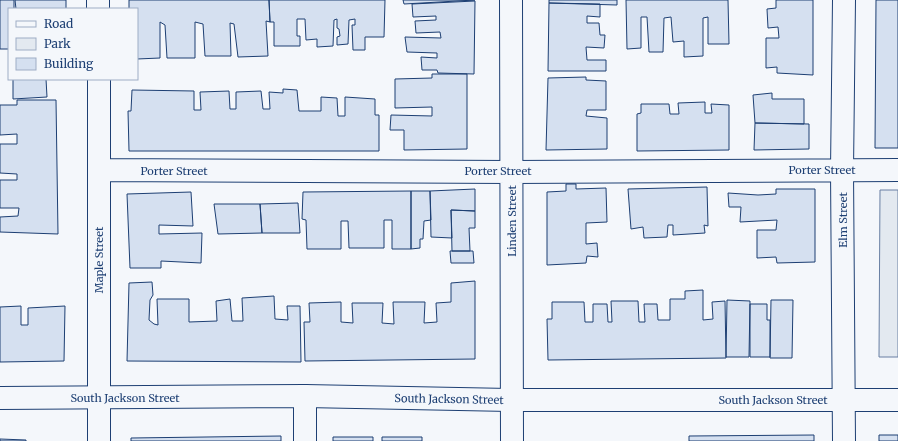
<svg xmlns="http://www.w3.org/2000/svg" width="898" height="441" font-family="Merriweather,serif">
<rect width="100%" height="100%" fill="#f4f7fb"/>
<path fill="#e3e9f0" stroke="#687fa3" d="M 880,190 L 898,190 L 898,357 L 879,357 Z"/>
<path fill="#d5e0f0" stroke="#1d3f73" d="M 0,0 L 14,0 L 14,9 L 9,9 L 9,49 L 0,49 Z
M 15,0 L 66,0 L 66,9 L 16,9 Z
M 129,0 L 269,0 L 270,22 L 266,21 L 268,56 L 238,57 L 234,24 L 230,23 L 231,56 L 205,56 L 203,24 L 195,22 L 195,58 L 167,58 L 165,25 L 160,22 L 160,58 L 137,59 L 137,9 L 129,9 Z
M 269,0 L 385,0 L 384,37 L 365,37 L 365,50 L 353,50 L 352,25 L 355,25 L 355,19 L 349,20 L 348,44 L 337,45 L 337,37 L 340,36 L 339,29 L 337,28 L 337,19 L 334,20 L 333,46 L 317,47 L 317,39 L 306,40 L 305,19 L 297,19 L 297,36 L 300,36 L 300,46 L 274,46 L 274,22 L 270,22 Z
M 403,0 L 475,0 L 404,4 Z
M 549,0 L 617,0 L 617,5 L 549,3 Z
M 626,0 L 728,0 L 729,44 L 708,44 L 708,17 L 703,18 L 703,56 L 684,57 L 684,41 L 673,42 L 671,17 L 664,18 L 663,52 L 649,52 L 647,17 L 641,17 L 641,48 L 627,49 Z
M 776,0 L 813,0 L 813,75 L 777,73 L 777,67 L 766,68 L 766,38 L 779,38 L 778,27 L 768,28 L 767,9 L 776,8 Z
M 876,0 L 898,0 L 898,148 L 875,148 Z
M 475,1 L 474,74 L 438,73 L 437,70 L 422,70 L 421,57 L 437,58 L 437,53 L 407,52 L 405,37 L 441,38 L 440,32 L 416,33 L 415,21 L 436,20 L 436,16 L 413,17 L 412,4 Z
M 549,3 L 600,4 L 600,17 L 587,16 L 587,23 L 599,23 L 600,35 L 605,35 L 604,48 L 586,47 L 587,60 L 606,60 L 606,71 L 548,71 Z
M 432,74 L 467,74 L 467,149 L 404,150 L 404,130 L 390,130 L 391,115 L 432,116 L 432,107 L 395,108 L 395,79 L 432,78 Z
M 586,77 L 586,80 L 606,81 L 606,110 L 587,110 L 586,116 L 607,118 L 607,149 L 546,150 L 548,78 Z
M 13,79 L 46,79 L 47,97 L 13,99 Z
M 283,89 L 297,90 L 299,111 L 321,111 L 321,97 L 337,98 L 338,116 L 345,116 L 345,97 L 375,99 L 375,115 L 379,115 L 379,151 L 129,151 L 128,111 L 131,111 L 132,90 L 194,91 L 194,110 L 201,110 L 200,92 L 229,91 L 230,109 L 236,109 L 236,92 L 261,91 L 263,109 L 270,109 L 269,92 L 283,93 Z
M 772,93 L 772,99 L 804,99 L 804,124 L 755,123 L 753,95 Z
M 17,100 L 56,100 L 58,234 L 0,232 L 0,217 L 18,216 L 19,208 L 0,208 L 0,180 L 17,180 L 17,174 L 0,173 L 0,144 L 17,144 L 17,134 L 0,135 L 0,105 L 17,105 Z
M 705,102 L 705,113 L 712,113 L 711,104 L 729,105 L 729,150 L 637,151 L 637,114 L 641,113 L 641,104 L 669,104 L 670,114 L 679,114 L 678,103 Z
M 755,123 L 809,124 L 809,149 L 754,150 Z
M 566,184 L 576,184 L 576,189 L 606,188 L 607,222 L 586,223 L 586,244 L 597,243 L 598,257 L 587,256 L 586,263 L 547,265 L 547,192 L 566,191 Z
M 707,187 L 708,226 L 704,225 L 705,233 L 673,235 L 673,225 L 668,225 L 667,237 L 644,238 L 643,227 L 631,229 L 628,189 Z
M 475,189 L 475,211 L 451,210 L 452,238 L 431,237 L 430,191 Z
M 776,189 L 815,189 L 815,262 L 777,263 L 776,257 L 757,258 L 757,230 L 776,230 L 777,220 L 740,222 L 741,207 L 729,207 L 728,193 L 758,195 L 776,194 Z
M 411,191 L 430,191 L 431,220 L 424,221 L 423,239 L 420,239 L 420,248 L 411,249 Z
M 411,191 L 411,249 L 392,249 L 392,220 L 384,220 L 384,248 L 349,248 L 348,221 L 341,221 L 341,249 L 307,249 L 306,220 L 302,219 L 303,192 Z
M 191,192 L 193,226 L 159,225 L 159,234 L 202,233 L 201,263 L 161,261 L 161,268 L 130,268 L 127,194 Z
M 298,203 L 300,233 L 262,233 L 260,204 Z
M 214,204 L 260,204 L 262,233 L 218,234 Z
M 451,210 L 475,211 L 475,228 L 469,228 L 470,251 L 452,251 Z
M 450,251 L 473,251 L 474,263 L 451,263 Z
M 475,281 L 475,359 L 305,361 L 304,322 L 310,322 L 309,303 L 341,302 L 341,322 L 353,323 L 352,303 L 383,303 L 382,323 L 394,324 L 393,302 L 425,302 L 424,323 L 437,322 L 436,303 L 451,302 L 451,283 Z
M 152,282 L 153,295 L 150,300 L 149,320 L 154,324 L 158,325 L 157,299 L 189,299 L 189,322 L 217,321 L 216,301 L 230,299 L 232,321 L 243,321 L 242,298 L 274,296 L 275,319 L 288,320 L 287,306 L 300,306 L 301,362 L 127,361 L 129,283 Z
M 703,290 L 703,320 L 713,319 L 712,302 L 725,301 L 726,358 L 548,360 L 547,319 L 552,319 L 552,302 L 584,302 L 585,322 L 593,322 L 593,304 L 607,304 L 608,322 L 612,322 L 611,301 L 638,301 L 639,322 L 645,322 L 644,304 L 657,304 L 658,320 L 670,320 L 670,299 L 685,299 L 685,291 Z
M 727,300 L 750,301 L 749,357 L 726,357 Z
M 771,300 L 793,300 L 792,358 L 770,358 Z
M 750,304 L 767,304 L 767,320 L 770,320 L 770,357 L 750,357 Z
M 21,306 L 21,325 L 28,325 L 28,308 L 65,306 L 64,361 L 0,362 L 0,307 Z
M 814,435 L 814,441 L 689,441 L 689,436 Z
M 879,435 L 898,435 L 898,441 L 879,441 Z
M 281,436 L 281,441 L 131,441 L 131,438 Z
M 333,437 L 373,437 L 373,441 L 333,441 Z
M 382,437 L 422,437 L 422,441 L 382,441 Z
M 0,439 L 26,440 L 26,441 L 0,441 Z"/>
<g fill="none" stroke-linecap="round" stroke-linejoin="round">
<defs>
<path id="street" d="M 98,0 L 98,9
M 511,0 L 512,441
M 99,79 L 99,441
M 99,170 L 512,172 L 898,170
M 305,396 L 305,441
M 844,441 L 842,170 L 844,0"/>
<path id="primary" d="M 0,398 L 305,396 L 512,400 L 898,400"/>
</defs>
<use href="#street" stroke="#1d3f73" stroke-width="24"/>
<use href="#primary" stroke="#1d3f73" stroke-width="24"/>
<use href="#street" stroke="#f4f7fb" stroke-width="22"/>
<use href="#primary" stroke="#f4f7fb" stroke-width="22"/>
</g>
<g text-anchor="middle" dominant-baseline="central" stroke-width="3" stroke-linejoin="round" paint-order="stroke">
<g font-size="11" fill="#1d3f73" stroke="#f4f7fb">
<text x="822" y="170">Porter Street</text>
<text x="174" y="171">Porter Street</text>
<text x="498" y="171">Porter Street</text>
<text transform="translate(843 220) rotate(-90)">Elm Street</text>
<text transform="translate(512 221) rotate(-90)">Linden Street</text>
<text transform="translate(99 260) rotate(-90)">Maple Street</text>
<text x="125" y="398">South Jackson Street</text>
<text transform="translate(449 399) rotate(1)">South Jackson Street</text>
<text x="773" y="400">South Jackson Street</text>
</g>
</g>
<rect x="8" y="8" width="130" height="72" fill="#f4f7fb" stroke="#9eadc5"/>
<rect x="16" y="21" width="20" height="6" fill="#f4f7fb" stroke="#9eadc5"/>
<text x="44" y="28" font-size="12" fill="#1d3f73">Road</text>
<rect x="16" y="38" width="20" height="12" fill="#e3e9f0" stroke="#9eadc5"/>
<text x="44" y="48" font-size="12" fill="#1d3f73">Park</text>
<rect x="16" y="58" width="20" height="12" fill="#d5e0f0" stroke="#9eadc5"/>
<text x="44" y="68" font-size="12" fill="#1d3f73">Building</text>
</svg>
